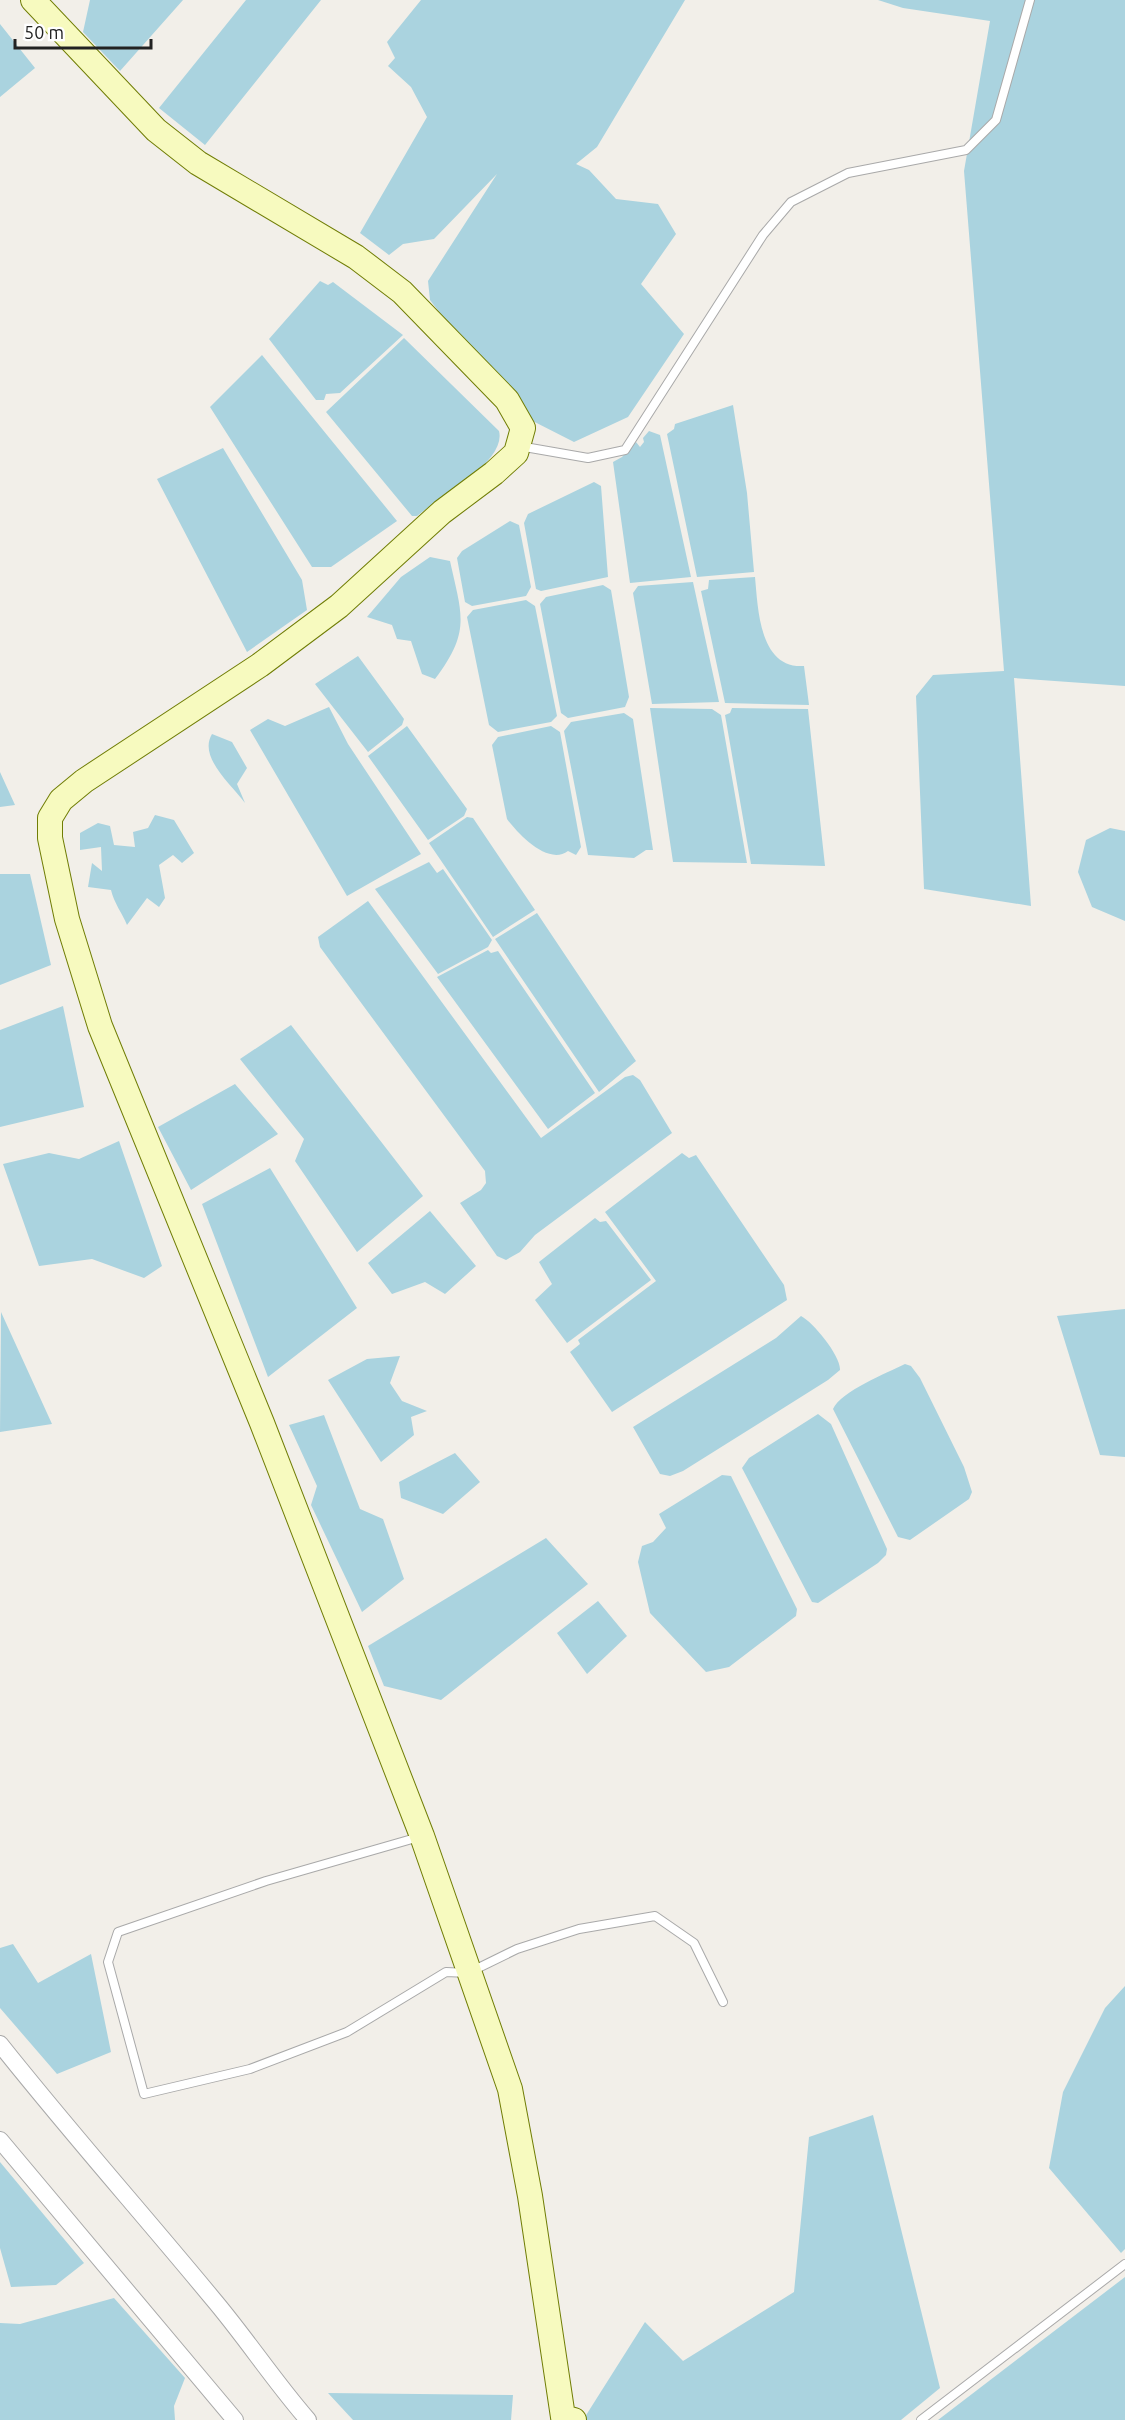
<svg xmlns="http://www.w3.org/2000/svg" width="1125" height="2420" font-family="Ubuntu,sans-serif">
<rect width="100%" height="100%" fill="#f2efe9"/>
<path fill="#aad3df" d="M 90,0 L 183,0 L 120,71 L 83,32 Z
M 246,0 L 321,0 L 205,145 L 159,108 Z
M 421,0 L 685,0 L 597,147 L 576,164 L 589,170 L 616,199 L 658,204 L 676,234 L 641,284 L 684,334 L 628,417 L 574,442 L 517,413 L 430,300 L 428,281 L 497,174 L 434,239 L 403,244 L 389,255 L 360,233 L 427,117 L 411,87 L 388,66 L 395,58 L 387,42 Z
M 878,0 L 1125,0 L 1125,686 L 1014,678 L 1031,906 L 924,889 L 916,696 L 933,675 L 1004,671 L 964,171 L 990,21 L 903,8 Z
M 0,24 L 35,68 L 0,97 Z
M 320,281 L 328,285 L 333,282 L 403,335 L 340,393 L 326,394 L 324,400 L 316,400 L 269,339 Z
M 404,338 L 499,431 C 507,462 438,498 417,516 L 412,516 L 326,412 Z
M 262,355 L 397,521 L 331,567 L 312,567 L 210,407 Z
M 733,405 L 747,493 L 754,572 L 697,577 L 667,434 L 674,429 L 675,424 Z
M 649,431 L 660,435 L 691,577 L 630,583 L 613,462 L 622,457 L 636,442 L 640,447 L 644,442 L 643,438 Z
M 223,448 L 302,580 L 307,610 L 247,652 L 157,479 Z
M 594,482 L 601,486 L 608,577 L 541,591 L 536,589 L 524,523 L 528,514 Z
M 510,521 L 519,525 L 531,587 L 526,596 L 472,606 L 465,602 L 457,558 L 462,551 Z
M 430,557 L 450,561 C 462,616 471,631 435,679 L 422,674 L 411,641 L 397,639 L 392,625 L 367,617 L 401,577 Z
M 755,577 C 758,608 759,669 804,666 L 809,705 L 725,703 L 701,591 L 708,589 L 709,580 Z
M 693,582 L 719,702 L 652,704 L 633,593 L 638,586 Z
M 603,585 L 611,590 L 629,697 L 625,707 L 568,718 L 561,713 L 540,604 L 546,597 Z
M 526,600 L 535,606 L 557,716 L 551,722 L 498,732 L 489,725 L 467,617 L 473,610 Z
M 358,656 L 404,719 L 402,725 L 368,752 L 315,684 Z
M 329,707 L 348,744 L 421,854 L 347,896 L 250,730 L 268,719 L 285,726 Z
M 650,708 L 712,709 L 721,715 L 747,863 L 673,862 Z
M 732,708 L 808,709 L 825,866 L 751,864 L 725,715 L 730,713 Z
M 624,713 L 633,719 L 653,850 L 646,850 L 634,858 L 588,855 L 564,731 L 571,722 Z
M 407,726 L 467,809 L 464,816 L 428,840 L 368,756 Z
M 551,726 L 560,732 L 581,847 L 576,855 L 568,851 C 548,866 518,834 507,819 L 492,745 L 498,737 Z
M 212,734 L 232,742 L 247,768 L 237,784 L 245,803 C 231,784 198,757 212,734 Z
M 0,772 L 15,805 L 0,807 Z
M 155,815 L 174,820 L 194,853 L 182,863 L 173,855 L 159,865 L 165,898 L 159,907 L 147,898 L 127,925 C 122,913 114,903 111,890 L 88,887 L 92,863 L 102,871 L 101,847 L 80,850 L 80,833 L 98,823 L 110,826 L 114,845 L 135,847 L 133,832 L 148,828 Z
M 467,817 L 473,818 L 535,910 L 493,937 L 429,843 Z
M 1110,828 L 1125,831 L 1125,921 L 1092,907 L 1078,872 L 1086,840 Z
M 429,862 L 437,873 L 443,869 L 492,940 L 488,947 L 438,974 L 375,889 Z
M 0,874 L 30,874 L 51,965 L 0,985 Z
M 368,901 L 541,1138 L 625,1077 L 633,1075 L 640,1080 L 672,1133 L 535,1235 L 520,1252 L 506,1260 L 497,1256 L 460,1203 L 481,1190 L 486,1183 L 485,1171 L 320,947 L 318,937 Z
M 537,913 L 636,1061 L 599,1092 L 495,939 Z
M 488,950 L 491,953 L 498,951 L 595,1093 L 548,1129 L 437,977 Z
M 63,1006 L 84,1107 L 0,1127 L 0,1030 Z
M 291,1025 L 423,1196 L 357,1252 L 295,1161 L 304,1139 L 240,1059 Z
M 235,1084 L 278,1134 L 191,1190 L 158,1127 Z
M 119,1141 L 162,1266 L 144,1278 L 92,1259 L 39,1266 L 3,1164 L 49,1153 L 79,1159 Z
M 682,1153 L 689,1158 L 696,1155 L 784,1285 L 787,1300 L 612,1412 L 570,1352 L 580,1344 L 578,1340 L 656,1281 L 605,1212 Z
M 270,1168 L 357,1308 L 268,1377 L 202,1204 Z
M 430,1211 L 476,1266 L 445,1294 L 425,1282 L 392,1294 L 368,1263 Z
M 595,1218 L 600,1222 L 606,1221 L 651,1280 L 567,1343 L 535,1300 L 552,1284 L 539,1262 Z
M 1125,1309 L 1125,1457 L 1100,1455 L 1057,1316 Z
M 1,1312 L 52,1424 L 0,1432 Z
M 801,1316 C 813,1322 841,1356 840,1370 L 828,1380 L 683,1471 L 670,1476 L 660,1474 L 633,1427 L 776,1338 Z
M 400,1356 L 390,1383 L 402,1401 L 427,1411 L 411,1417 L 414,1435 L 381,1462 L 328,1380 L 367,1359 Z
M 905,1364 L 911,1366 L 920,1378 L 964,1467 L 972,1492 L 969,1499 L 910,1540 L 898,1537 L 833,1409 C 841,1391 887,1373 905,1364 Z
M 818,1414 L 831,1424 L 887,1549 L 886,1555 L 878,1563 L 818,1603 L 812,1602 L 742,1468 L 749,1458 Z
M 324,1415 L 360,1509 L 383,1519 L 404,1579 L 362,1612 L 311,1505 L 317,1486 L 289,1425 Z
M 455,1453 L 480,1482 L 443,1514 L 401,1498 L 399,1482 Z
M 722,1475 L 731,1476 L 797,1609 L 796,1616 L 729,1667 L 706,1672 L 650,1613 L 638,1562 L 642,1546 L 653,1542 L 666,1528 L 659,1514 Z
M 546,1538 L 588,1584 L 441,1700 L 384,1686 L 368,1646 Z
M 598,1601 L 627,1636 L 587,1674 L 557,1633 Z
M 13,1944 L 38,1983 L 91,1954 L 111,2052 L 57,2074 L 0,2008 L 0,1948 Z
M 1125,1986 L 1125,2249 L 1121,2253 L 1049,2168 L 1063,2092 L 1105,2008 Z
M 873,2115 L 940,2388 L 901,2420 L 583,2420 L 645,2322 L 683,2361 L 794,2292 L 809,2137 Z
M 0,2162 L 84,2263 L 56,2285 L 11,2287 L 0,2248 Z
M 1125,2277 L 1125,2420 L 938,2420 Z
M 114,2298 L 185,2378 L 174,2406 L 175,2420 L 0,2420 L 0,2323 L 20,2324 Z
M 328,2393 L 513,2395 L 511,2420 L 353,2420 Z"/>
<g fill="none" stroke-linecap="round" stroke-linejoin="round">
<defs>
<path id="lane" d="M 519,446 L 588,458 L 625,450 L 763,235 L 791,202 L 848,173 L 966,150 L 996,120 L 1030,0
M 419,1837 L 266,1881 L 118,1932 L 108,1962 L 144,2094 L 250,2069 L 347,2032 L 446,1972 L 468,1973 L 517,1949 L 579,1929 L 655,1916 L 694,1943 L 723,2002
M 921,2420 L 1125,2264"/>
<path id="street" d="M 0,2044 C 69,2131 142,2213 213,2299 C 246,2338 274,2381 308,2420
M 0,2140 L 235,2420"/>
<path id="secondary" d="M 33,0 L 156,130 L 198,163 L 356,257 L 402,292 L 507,400 L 523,428 L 516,453 L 494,473 L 442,512 L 339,606 L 260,665 L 84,781 L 61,800 L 50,818 L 50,838 L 67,919 L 100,1026 L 262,1423 L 422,1836 L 510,2089 L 530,2196 L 563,2417 L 574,2420"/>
</defs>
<use href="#lane" stroke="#a9a9a9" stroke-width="10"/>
<use href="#street" stroke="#a9a9a9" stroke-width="18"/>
<use href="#secondary" stroke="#707d05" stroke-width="26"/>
<use href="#lane" stroke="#fff" stroke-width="8"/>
<use href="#street" stroke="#fff" stroke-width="16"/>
<use href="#secondary" stroke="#f7fabf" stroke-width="24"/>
</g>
<path d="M15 39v9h136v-9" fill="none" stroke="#222222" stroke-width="3"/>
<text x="24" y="39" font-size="18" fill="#222222" stroke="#ffffff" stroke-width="4.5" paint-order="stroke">50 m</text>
</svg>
